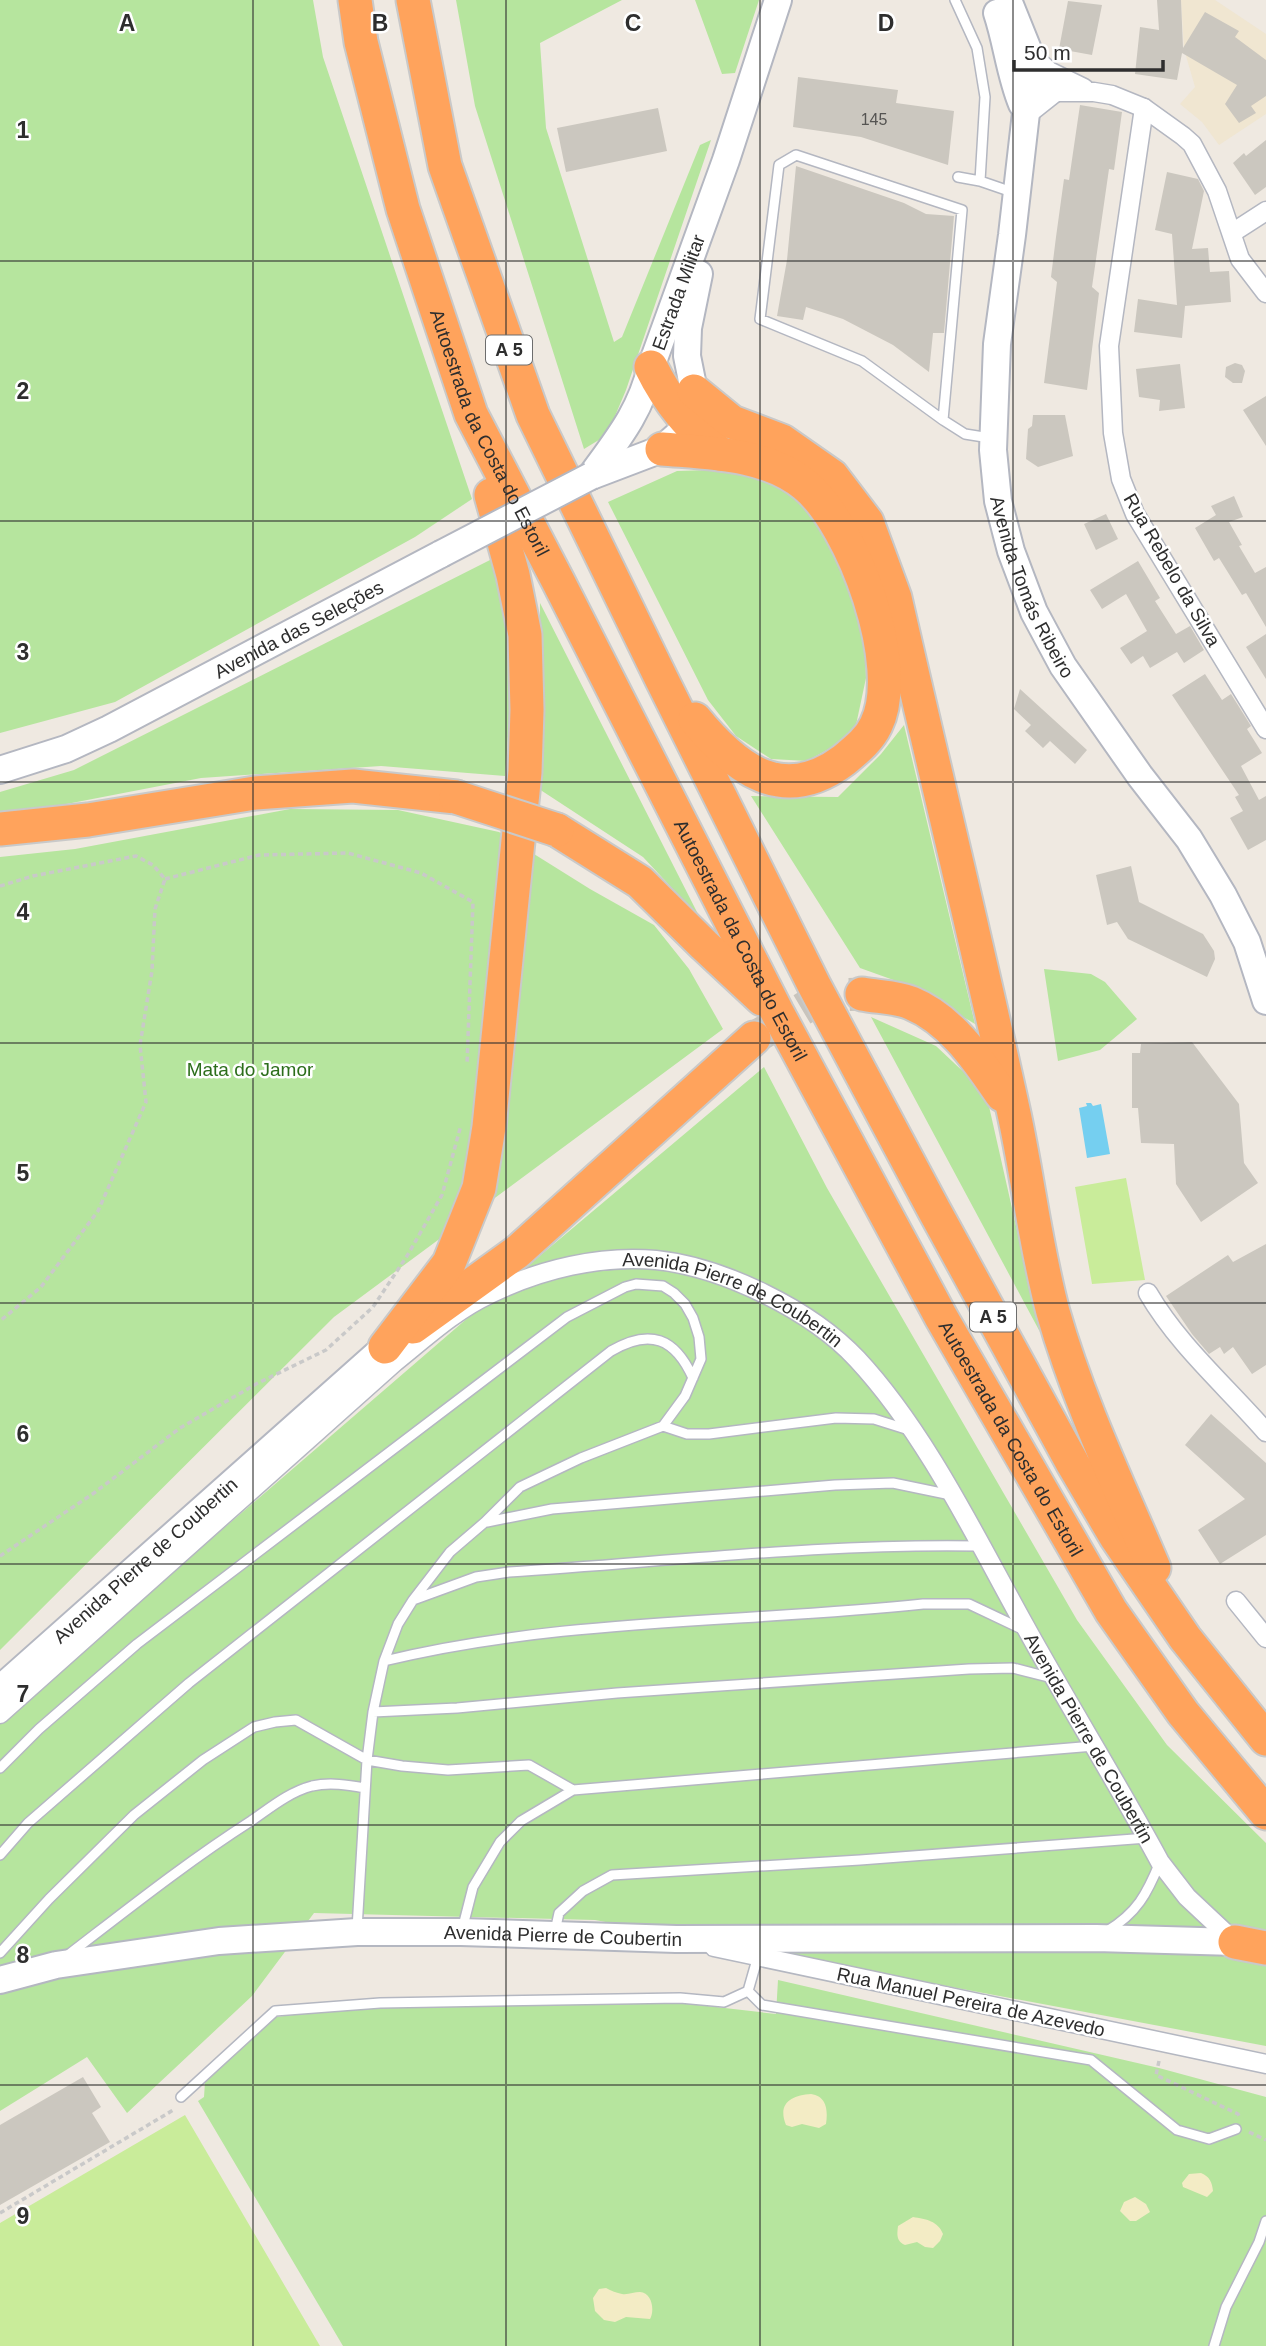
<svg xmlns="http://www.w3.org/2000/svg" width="1266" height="2346" font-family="Helvetica,sans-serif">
<rect width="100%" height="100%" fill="#efe9e1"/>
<path fill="#f0e6d1" d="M 1181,0 L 1215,0 L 1266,34 L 1266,114 L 1219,145 L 1202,122 L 1180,104 L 1195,87 L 1184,49 Z"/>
<path fill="#b6e59e" d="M 0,0 L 313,0 L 323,57 L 472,499 L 415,537 L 115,702 L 0,733 Z
M 456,0 L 622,0 L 540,43 L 546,128 L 614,342 L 622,337 L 700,145 L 711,140 L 626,390 L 607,435 L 584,449 L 475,106 Z
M 695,0 L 759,0 L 735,73 L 722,74 Z
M 741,469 L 783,484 L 811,513 L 837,559 L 864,620 L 866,678 L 856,725 L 836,745 L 807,761 L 771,759 L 736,736 L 708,700 L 608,502 L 677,471 Z
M 492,559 L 514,657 L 505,776 L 381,766 L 201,778 L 20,813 L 0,814 L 0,792 L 74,770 Z
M 540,603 L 700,918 L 643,857 L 539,789 Z
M 904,725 L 975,1024 L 913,987 L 860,968 L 751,796 L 838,797 L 881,754 Z
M 290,809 L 398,810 L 499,832 L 590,889 L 654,925 L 689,969 L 723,1029 L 334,1317 L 0,1650 L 0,857 L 75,849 Z
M 1044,969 L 1091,974 L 1105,982 L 1137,1019 L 1100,1050 L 1058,1061 Z
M 871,1017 L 936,1046 L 986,1093 L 1040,1332 Z
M 764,1067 L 827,1188 L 1077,1620 L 1167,1745 L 1266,1843 L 1266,2046 L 595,1920 L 314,1913 L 252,1996 L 127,2113 L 87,2057 L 0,2111 L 0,1721 L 542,1254 Z
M 778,1980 L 1159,2068 L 1266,2097 L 1266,2346 L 343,2346 L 198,2101 L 204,2097 L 205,2082 L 276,2017 L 351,2008 L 681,2003 L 776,2014 Z"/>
<path fill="#f3ecc5" d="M 811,2094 C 827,2096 828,2111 826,2124 L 819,2128 L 802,2124 L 792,2127 L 786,2125 C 777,2103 792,2095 811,2094 Z
M 1201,2173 C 1210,2177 1212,2182 1213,2191 L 1207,2197 L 1183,2187 L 1182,2183 L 1189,2174 Z
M 1135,2197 L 1146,2204 L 1150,2212 L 1136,2221 L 1130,2221 L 1120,2211 L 1124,2202 Z
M 913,2217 C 926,2219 938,2221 943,2234 L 940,2241 L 933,2248 L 925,2247 L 917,2242 L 905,2245 C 896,2241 897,2234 898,2226 Z
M 606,2288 C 611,2291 617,2293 622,2294 C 628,2295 634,2292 640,2292 C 652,2293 655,2310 650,2319 L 626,2317 L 615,2322 L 604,2320 L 595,2311 L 593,2298 L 599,2289 Z"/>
<path fill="#c9ec9a" d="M 1126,1178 L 1145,1280 L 1092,1284 L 1075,1187 Z
M 185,2115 L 320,2346 L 0,2346 L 0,2223 Z"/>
<path fill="#75cff0" d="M 1086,1103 L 1091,1103 L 1093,1106 L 1101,1104 L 1110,1154 L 1087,1158 L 1079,1108 L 1087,1106 Z"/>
<path fill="#cbc7bf" d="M 1157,0 L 1181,0 L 1183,48 L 1205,12 L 1239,31 L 1235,37 L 1266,60 L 1266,96 L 1251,106 L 1256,113 L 1239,123 L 1225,104 L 1237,85 L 1182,53 L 1177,80 L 1135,74 L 1140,27 L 1159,30 Z
M 1068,1 L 1102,5 L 1092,55 L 1059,49 Z
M 798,77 L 898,90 L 896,103 L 954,111 L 948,165 L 861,137 L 793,127 Z
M 1080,105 L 1122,112 L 1114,170 L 1109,169 L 1092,287 L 1099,293 L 1087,390 L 1044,383 L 1057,282 L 1051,277 L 1056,237 L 1064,179 L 1069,180 Z
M 658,108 L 667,151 L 566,172 L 557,128 Z
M 1266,140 L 1266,187 L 1255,195 L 1233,163 L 1244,153 L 1246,156 Z
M 796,166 L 904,203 L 926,214 L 954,216 L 944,333 L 933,333 L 929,372 L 893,345 L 843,319 L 806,307 L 803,320 L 777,316 L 787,260 Z
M 1167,172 L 1198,179 L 1204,191 L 1192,249 L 1208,248 L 1210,272 L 1229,271 L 1231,302 L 1185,306 L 1182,338 L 1134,332 L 1138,299 L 1177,305 L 1172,234 L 1155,230 Z
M 1235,363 L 1242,365 L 1245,371 L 1242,383 L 1233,383 L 1225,377 L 1226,367 Z
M 1180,364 L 1185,408 L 1159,411 L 1160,400 L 1139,397 L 1136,369 Z
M 1266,396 L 1266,446 L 1243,410 Z
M 1033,415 L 1065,415 L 1073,456 L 1038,467 L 1026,459 L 1028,429 L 1032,426 Z
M 1234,496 L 1243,517 L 1229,522 L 1242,545 L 1239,546 L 1255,573 L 1266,567 L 1266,627 L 1246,593 L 1242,595 L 1219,558 L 1214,561 L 1195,528 L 1216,515 L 1211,506 Z
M 1106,514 L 1118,539 L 1096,550 L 1084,524 Z
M 1138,561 L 1160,598 L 1155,601 L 1176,634 L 1190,626 L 1204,650 L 1184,663 L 1177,652 L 1150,668 L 1143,656 L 1131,664 L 1120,648 L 1147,631 L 1126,594 L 1102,609 L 1090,590 Z
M 1266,634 L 1266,679 L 1246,647 Z
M 1205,674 L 1222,700 L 1231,694 L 1251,726 L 1247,729 L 1262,753 L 1241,766 L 1259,800 L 1266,796 L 1266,840 L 1248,850 L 1230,818 L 1243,811 L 1235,797 L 1239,795 L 1172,695 Z
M 1020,689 L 1087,750 L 1075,764 L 1050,741 L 1043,748 L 1025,731 L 1031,725 L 1014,709 Z
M 1131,866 L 1139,902 L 1203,934 L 1214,951 L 1215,959 L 1207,977 L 1128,939 L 1117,922 L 1107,925 L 1096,875 Z
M 1192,1042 L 1239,1104 L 1244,1163 L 1258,1183 L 1201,1222 L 1176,1184 L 1174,1144 L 1141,1143 L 1138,1108 L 1132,1108 L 1132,1053 L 1140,1053 L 1141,1044 Z
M 1266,1244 L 1266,1365 L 1252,1374 L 1233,1347 L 1224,1354 L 1220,1347 L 1209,1354 L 1192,1334 L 1166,1296 L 1228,1255 L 1233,1262 Z
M 1211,1414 L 1266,1463 L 1266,1535 L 1220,1564 L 1198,1530 L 1245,1499 L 1185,1445 Z
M 83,2077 L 101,2107 L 92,2113 L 110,2142 L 0,2205 L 0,2125 Z"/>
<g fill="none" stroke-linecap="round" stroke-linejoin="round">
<path stroke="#c8c4bd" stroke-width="33" stroke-dasharray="33 17" stroke-linecap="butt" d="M 759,1035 L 806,1007 L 839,995 L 862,994"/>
<defs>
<path id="lane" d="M 955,0 L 977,48 L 985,97 L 980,181 L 1012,192
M 958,177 L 980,181
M 943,420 L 862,361 L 760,319 L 779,165 L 796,155 L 962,210 L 943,420 L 965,434 L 990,438
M 663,1426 L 687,1434 L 709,1434 L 836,1418 L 874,1419 L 909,1430
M 487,1522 L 552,1509 L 835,1485 L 893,1483 L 951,1495
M 413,1600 L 476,1577 L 509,1572 C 666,1562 823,1543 980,1546
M 384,1661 C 561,1618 744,1623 923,1604 L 969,1604 L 1024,1630
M 373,1712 L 457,1708 L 617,1693 L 969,1669 L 1013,1668 L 1052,1678
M 0,1768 L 39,1729 L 137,1644 L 567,1317 L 625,1287 L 636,1284 L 663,1286 L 674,1293 L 685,1304 L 693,1318 L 699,1337 L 701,1359 L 685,1396 L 663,1426 L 581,1458 L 520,1487 L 485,1522 L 450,1552 L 413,1600 L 398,1624 L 384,1661 L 373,1712 L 367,1760 L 357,1929
M 0,1855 L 28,1823 L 189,1683 L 611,1351 C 650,1328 675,1338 693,1378
M 462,1930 L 473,1887 L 500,1842 L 521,1821 L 573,1790
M 555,1931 L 559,1913 L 583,1891 L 612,1875 L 860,1860 L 1147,1838
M 1107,1931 C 1137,1913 1147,1894 1160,1862
M 0,1953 L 49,1899 L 134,1815 L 203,1760 L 254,1727 L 275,1722 L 296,1720 L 367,1760 L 402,1766 L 448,1770 L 529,1765 L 573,1790 L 1094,1746
M 68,1955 C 128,1909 187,1862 251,1821 C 270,1808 289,1792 312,1786 C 330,1782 348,1785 365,1788
M 758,1956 L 748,1991 L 762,2005 L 1091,2060 L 1177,2130 L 1209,2139 L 1236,2129
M 181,2097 L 275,2011 L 380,2003 L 680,1998 L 724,2002 L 748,1991
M 1214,2346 L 1226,2307 L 1259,2242 L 1266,2221"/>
<g id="street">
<path d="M 1029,52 L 1049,71 L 1084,88"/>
<path d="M 1030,78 L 1056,92 L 1094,92 L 1112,95 L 1144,108 L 1183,136 L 1192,144 L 1217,191 L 1240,259 L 1266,293"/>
<path d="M 1144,108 L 1109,346 L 1113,433 L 1121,479 L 1135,514 L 1266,729"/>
<path d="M 1027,115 L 1056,92"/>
<path d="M 1232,233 L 1266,211"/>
<path d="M 1148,1293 C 1179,1346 1226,1386 1266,1432"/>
<path d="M 1236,1601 L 1266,1638"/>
<path id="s1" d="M 0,1714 L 395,1362 C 425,1338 455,1310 490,1294 C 541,1269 600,1255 656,1260 C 723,1267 811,1310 857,1359 C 926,1433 976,1538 1025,1626 C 1069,1706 1117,1782 1160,1862 L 1187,1897 L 1235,1942"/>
<path d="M 714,1947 L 1266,2064"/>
</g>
<g id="secondary">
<path id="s2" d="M 1008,0 L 1029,52 L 1030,78 L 1012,235 L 997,344 L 993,450 L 998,501 L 1011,551 L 1034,612 L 1063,666 L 1140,776 L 1189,839 L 1223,895 L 1247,942 L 1266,1001"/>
<path d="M 997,13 C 1007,43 1010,75 1022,104"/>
<path id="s3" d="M 591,476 C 617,440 641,411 651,367 L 726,160 L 778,0"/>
<path d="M 591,476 L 662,449 L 689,425 L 694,391 L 687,356 L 688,328 L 699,274"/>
<path id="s4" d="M 0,770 L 66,749 L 109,729 L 441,554"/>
<path id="s5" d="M 0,1689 L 385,1347"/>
<path id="s6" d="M 0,1980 L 56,1965 L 219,1941 L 357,1932 L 461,1932 L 676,1939 L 1096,1938 L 1235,1942"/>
</g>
<g id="highway">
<path id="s7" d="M 355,0 L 361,42 L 403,209 L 471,414 L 558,581 L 777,1012 L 941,1317 L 1111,1611 L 1183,1713 L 1266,1813"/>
<path d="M 413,0 L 445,166 L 533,415 L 662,680 L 815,987 L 934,1210 L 1073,1464 L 1116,1537 L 1185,1638 L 1266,1739"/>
<path d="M 651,367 C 669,404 690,426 720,454"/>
<path d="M 694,391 L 732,422 L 782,441 L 832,476 L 867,522 L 895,598 C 934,769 976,939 1013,1109 C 1028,1177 1035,1245 1053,1312 C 1078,1400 1118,1484 1154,1568"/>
<path d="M 662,449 C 710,453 766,453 805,485 C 853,524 905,667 876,725 C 869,740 856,750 844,760 C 783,806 736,769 695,719"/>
<path d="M 0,829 L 88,820 L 255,793 L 353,786 L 456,797"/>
<path d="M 557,830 L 640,882 L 704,945 L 762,999"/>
<path d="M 862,994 C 877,997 897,997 911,1003 C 952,1020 978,1060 1002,1095"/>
<path d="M 413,1327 L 517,1252 L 754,1038"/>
<path d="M 385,1347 L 449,1263 L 479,1188 L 489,1127 L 525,772 L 527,710 L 525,635 L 513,575 L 491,495"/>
<path d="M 1235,1942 L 1266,1948"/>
</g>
</defs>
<use href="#lane" stroke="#b4b7c1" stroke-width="12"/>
<use href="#street" stroke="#b4b7c1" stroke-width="21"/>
<use href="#secondary" stroke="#b4b7c1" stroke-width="30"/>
<use href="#highway" stroke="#c9c9c9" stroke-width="37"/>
<path stroke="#c9c9c9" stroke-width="3.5" stroke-dasharray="5 3.5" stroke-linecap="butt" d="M 165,879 L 259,855 L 348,853 L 421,873 L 473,902 L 467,1065
M 0,886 L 33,876 L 136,856 L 153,865 L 165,879 L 155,909 L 152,971 L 140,1045 L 146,1102 L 98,1211 L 41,1287 L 0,1321
M 0,1556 L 94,1493 L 180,1428 L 256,1384 L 326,1350 L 373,1307 L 407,1256 L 442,1195 L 461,1125
M 1159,2061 L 1156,2075 L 1238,2114 L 1239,2116
M 1249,2132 L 1266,2140
M 0,2213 L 175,2109"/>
<use href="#lane" stroke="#fff" stroke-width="9"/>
<use href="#street" stroke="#fff" stroke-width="18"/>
<use href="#secondary" stroke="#fff" stroke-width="26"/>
<use href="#highway" stroke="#ffa35c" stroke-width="33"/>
<defs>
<path id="secondary-bridge" d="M 441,554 L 591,476"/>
<path id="highway-bridge" d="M 456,797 L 557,830"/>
</defs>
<use href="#secondary-bridge" stroke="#b4b7c1" stroke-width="30" stroke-linecap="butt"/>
<use href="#highway-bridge" stroke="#c9c9c9" stroke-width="37" stroke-linecap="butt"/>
<use href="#secondary-bridge" stroke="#fff" stroke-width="26"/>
<use href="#highway-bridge" stroke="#ffa35c" stroke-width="33"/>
</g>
<path fill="none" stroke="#2e2e2e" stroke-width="2" stroke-opacity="0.55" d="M 253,0 L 253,2346M 506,0 L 506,2346M 760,0 L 760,2346M 1013,0 L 1013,2346M 0,261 L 1266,261M 0,521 L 1266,521M 0,782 L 1266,782M 0,1043 L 1266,1043M 0,1303 L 1266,1303M 0,1564 L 1266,1564M 0,1825 L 1266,1825M 0,2085 L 1266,2085"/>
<g text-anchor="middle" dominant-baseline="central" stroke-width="5" stroke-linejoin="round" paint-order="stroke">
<g font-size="16" fill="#555452">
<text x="874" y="119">145</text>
</g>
<g fill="#fff" stroke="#6d6d6d" stroke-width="2">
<rect x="486" y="335.5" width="46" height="29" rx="5"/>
<rect x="970" y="1302.5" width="46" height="29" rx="5"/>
</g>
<g font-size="18" font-weight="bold" fill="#2e2e2e">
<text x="509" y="350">A 5</text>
<text x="993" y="1317">A 5</text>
</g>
<g font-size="19" fill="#2e2e2e" stroke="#fff">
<text stroke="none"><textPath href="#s3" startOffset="205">Estrada Militar</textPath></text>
<text stroke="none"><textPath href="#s7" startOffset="455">Autoestrada da Costa do Estoril</textPath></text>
<text transform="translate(1172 570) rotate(60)">Rua Rebelo da Silva</text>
<text stroke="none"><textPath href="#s2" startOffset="600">Avenida Tomás Ribeiro</textPath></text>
<text stroke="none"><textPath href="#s4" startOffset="331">Avenida das Seleções</textPath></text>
<text stroke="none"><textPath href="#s7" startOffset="1022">Autoestrada da Costa do Estoril</textPath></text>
<text stroke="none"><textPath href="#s1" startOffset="903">Avenida Pierre de Coubertin</textPath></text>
<text stroke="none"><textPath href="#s7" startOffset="1589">Autoestrada da Costa do Estoril</textPath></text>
<text stroke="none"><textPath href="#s5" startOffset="194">Avenida Pierre de Coubertin</textPath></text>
<text stroke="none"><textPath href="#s1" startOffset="1491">Avenida Pierre de Coubertin</textPath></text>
<text stroke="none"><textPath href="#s6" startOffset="567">Avenida Pierre de Coubertin</textPath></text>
<text transform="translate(971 2002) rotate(12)">Rua Manuel Pereira de Azevedo</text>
</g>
<g font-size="19" fill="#2c6e1b" stroke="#fff">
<text x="250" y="1069">Mata do Jamor</text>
</g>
</g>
<g font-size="23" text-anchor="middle" font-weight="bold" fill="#2e2e2e" stroke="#fff" stroke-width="5" stroke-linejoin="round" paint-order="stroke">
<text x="127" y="31">A</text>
<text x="380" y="31">B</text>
<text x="633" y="31">C</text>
<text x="886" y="31">D</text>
<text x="23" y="138">1</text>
<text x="23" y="399">2</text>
<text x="23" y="660">3</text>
<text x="23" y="920">4</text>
<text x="23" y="1181">5</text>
<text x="23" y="1442">6</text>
<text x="23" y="1702">7</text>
<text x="23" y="1963">8</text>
<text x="23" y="2224">9</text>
</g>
<path d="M1014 60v10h149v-10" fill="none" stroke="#2e2e2e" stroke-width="3.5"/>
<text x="1024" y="60" font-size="21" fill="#2e2e2e" stroke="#ffffff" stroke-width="5" paint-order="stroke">50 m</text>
</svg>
